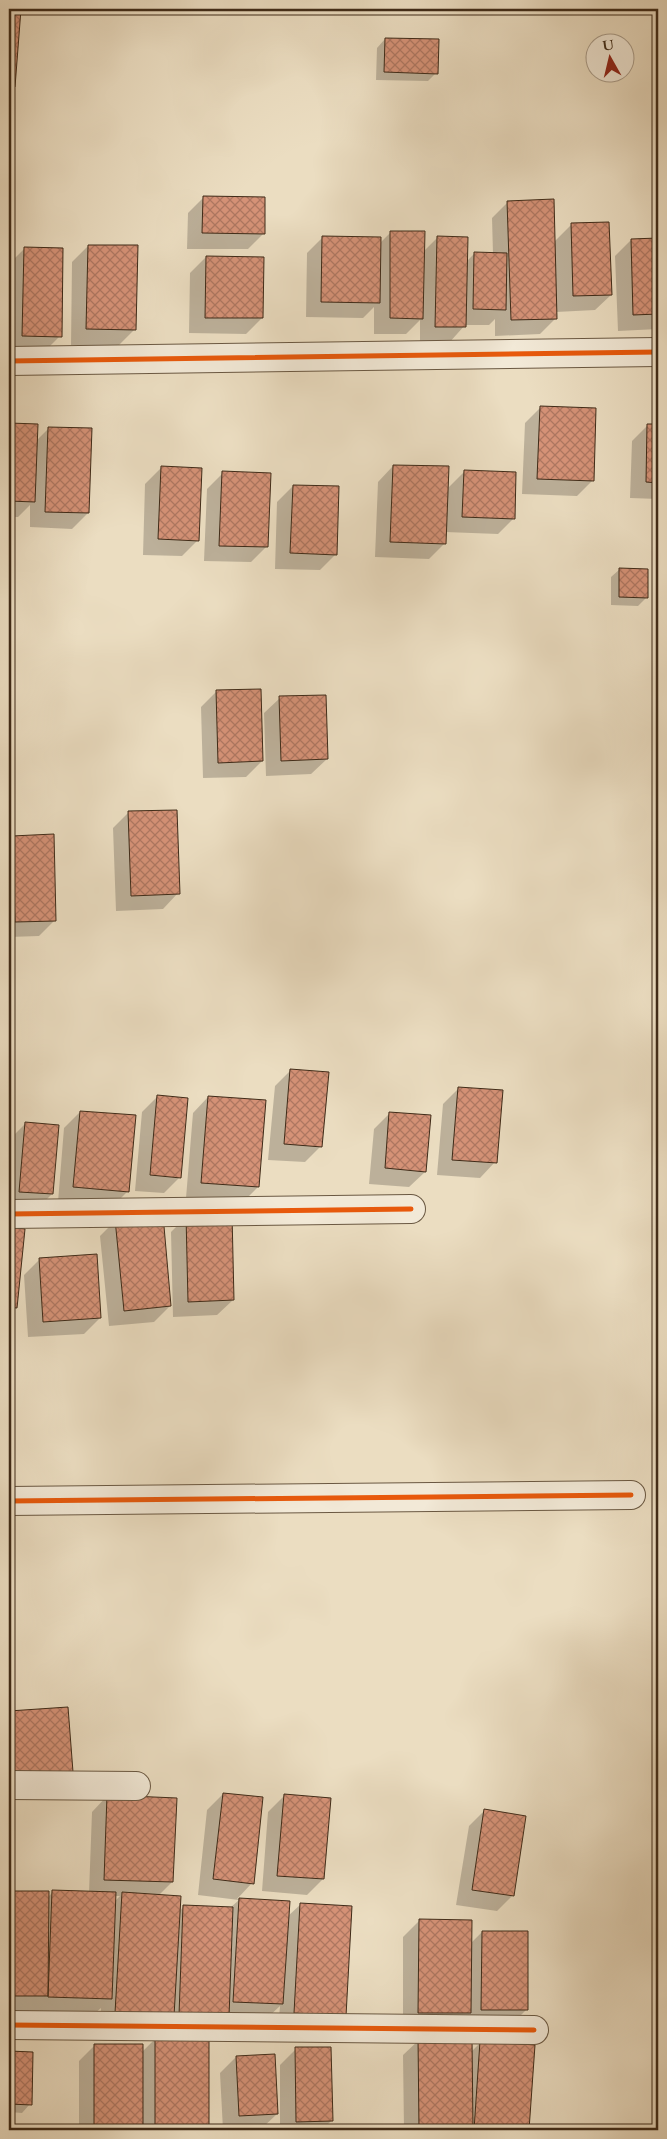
<svg xmlns="http://www.w3.org/2000/svg" width="667" height="2139" font-family="Cardo,serif">
<defs>
<pattern id="building-cross-hatch" width="8" height="8" patternUnits="userSpaceOnUse" patternTransform="scale(1.25)"><rect width="8" height="8" fill="#d59277"/><path d="M0 0l8 8M0 8l8-8" fill="none" stroke="#ae7761"/></pattern>
</defs>
<rect width="100%" height="100%" fill="#ebddc1"/>
<filter id="stains"><feTurbulence type="fractalNoise" baseFrequency=".004" numOctaves="4"/><feColorMatrix values="0 0 0 0 .2 0 0 0 0 .09 0 0 0 0 .02 0 0 0 .5 -.17"/></filter>
<radialGradient id="worn" r=".72"><stop offset=".6" stop-color="#630" stop-opacity="0"/><stop offset="1" stop-color="#630" stop-opacity=".3"/></radialGradient>
<path fill="#0003" fill-rule="evenodd" d="M 9,9 L 20,9 L 14,87 L 9,92 Z
M 385,39 L 436,73 L 428,81 L 376,80 L 377,48 Z
M 204,197 L 264,233 L 248,249 L 187,249 L 188,213 Z
M 508,202 L 554,242 L 572,224 L 611,295 L 595,310 L 556,312 L 556,318 L 540,334 L 495,336 L 495,319 L 489,325 L 465,325 L 449,343 L 420,342 L 420,320 L 406,334 L 374,334 L 374,307 L 363,318 L 306,317 L 307,253 L 323,237 L 380,243 L 391,232 L 423,252 L 437,238 L 466,262 L 474,254 L 493,254 L 492,218 Z
M 658,239 L 658,329 L 618,331 L 615,256 L 631,240 Z
M 88,246 L 135,329 L 119,345 L 71,345 L 72,262 Z
M 24,249 L 60,336 L 44,352 L 9,351 L 9,250 L 11,250 L 11,262 Z
M 206,257 L 262,318 L 246,334 L 189,333 L 190,273 Z
M 541,407 L 593,480 L 577,496 L 522,494 L 525,423 Z
M 9,424 L 37,425 L 36,441 L 49,428 L 88,513 L 72,529 L 30,527 L 30,505 L 18,517 L 9,517 Z
M 648,425 L 658,426 L 658,499 L 630,498 L 632,441 Z
M 393,466 L 447,489 L 464,472 L 514,518 L 498,534 L 445,532 L 445,543 L 429,559 L 375,557 L 378,482 Z
M 161,468 L 198,540 L 182,556 L 143,555 L 145,484 Z
M 223,473 L 267,546 L 251,562 L 204,561 L 207,489 Z
M 293,486 L 336,554 L 320,570 L 275,569 L 277,502 Z
M 620,569 L 646,598 L 638,606 L 611,605 L 611,577 Z
M 217,691 L 262,761 L 246,777 L 203,778 L 201,707 Z
M 280,698 L 327,759 L 311,774 L 266,776 L 264,713 Z
M 129,812 L 178,893 L 163,909 L 116,911 L 113,828 Z
M 13,837 L 55,920 L 39,936 L 9,937 L 9,841 Z
M 291,1070 L 321,1146 L 305,1162 L 268,1160 L 275,1086 Z
M 459,1088 L 495,1162 L 480,1178 L 437,1175 L 443,1104 Z
M 158,1096 L 180,1177 L 164,1193 L 135,1191 L 142,1112 Z
M 208,1097 L 258,1187 L 242,1203 L 186,1198 L 193,1113 Z
M 9,1104 L 10,1104 L 9,1124 Z
M 80,1112 L 128,1191 L 112,1207 L 58,1202 L 64,1128 Z
M 390,1113 L 425,1172 L 409,1187 L 369,1184 L 374,1129 Z
M 26,1123 L 57,1126 L 52,1194 L 36,1210 L 9,1208 L 10,1139 Z
M 187,1216 L 233,1300 L 217,1315 L 173,1317 L 171,1232 Z
M 116,1220 L 170,1306 L 154,1322 L 109,1326 L 100,1236 Z
M 9,1228 L 23,1230 L 16,1308 L 9,1315 Z
M 40,1259 L 100,1318 L 84,1334 L 28,1337 L 24,1275 Z
M 67,1708 L 9,1791 L 9,1712 Z
M 223,1794 L 252,1883 L 237,1899 L 288,1902 L 287,1917 L 301,1904 L 344,2015 L 278,2028 L 280,2006 L 266,2019 L 100,2028 L 101,2008 L 94,2014 L 9,2012 L 9,1892 L 48,1892 L 48,1897 L 53,1892 L 89,1893 L 92,1812 L 107,1796 L 172,1882 L 158,1896 L 179,1912 L 183,1907 L 230,1908 L 239,1900 L 198,1895 L 207,1810 ZM 114,1896 L 120,1896 L 114,1902 Z
M 284,1796 L 323,1879 L 307,1895 L 262,1891 L 268,1812 Z
M 485,1810 L 513,1895 L 497,1911 L 456,1905 L 469,1826 Z
M 419,1921 L 470,1944 L 482,1932 L 526,2010 L 511,2025 L 403,2028 L 403,1937 Z
M 155,2039 L 208,2039 L 208,2130 L 79,2130 L 79,2061 L 95,2045 L 141,2053 Z
M 419,2040 L 471,2052 L 480,2043 L 534,2046 L 528,2130 L 404,2130 L 403,2055 Z
M 296,2049 L 332,2120 L 322,2130 L 280,2130 L 280,2065 Z
M 9,2052 L 32,2053 L 30,2104 L 22,2113 L 9,2112 Z
M 236,2057 L 277,2114 L 261,2129 L 223,2130 L 220,2073 Z"/>
<path fill="url(#building-cross-hatch)" stroke="#3f2b18" d="M 9,9 L 21,9 L 15,87 L 9,87 Z
M 385,38 L 439,39 L 438,74 L 384,72 Z
M 203,196 L 265,197 L 265,234 L 202,233 Z
M 554,199 L 557,319 L 511,320 L 507,201 Z
M 609,222 L 612,295 L 573,296 L 571,223 Z
M 390,231 L 425,231 L 423,319 L 390,318 Z
M 322,236 L 381,237 L 380,303 L 321,302 Z
M 437,236 L 468,237 L 466,327 L 435,327 Z
M 658,238 L 658,314 L 633,315 L 631,239 Z
M 88,245 L 138,245 L 136,330 L 86,329 Z
M 24,247 L 63,248 L 62,337 L 22,336 Z
M 9,249 L 12,249 L 11,324 L 9,324 Z
M 474,252 L 507,253 L 506,310 L 473,309 Z
M 206,256 L 264,257 L 263,318 L 205,318 Z
M 540,406 L 596,408 L 594,481 L 537,479 Z
M 9,423 L 38,424 L 35,502 L 9,501 Z
M 647,424 L 658,424 L 658,483 L 646,482 Z
M 48,427 L 92,428 L 89,513 L 45,512 Z
M 393,465 L 449,466 L 446,544 L 390,542 Z
M 161,466 L 202,468 L 199,541 L 158,539 Z
M 464,470 L 516,472 L 515,519 L 462,517 Z
M 222,471 L 271,473 L 268,547 L 219,546 Z
M 293,485 L 339,486 L 337,555 L 290,553 Z
M 619,568 L 648,569 L 648,598 L 619,597 Z
M 261,689 L 263,761 L 218,763 L 216,690 Z
M 326,695 L 328,759 L 281,761 L 279,696 Z
M 177,810 L 180,894 L 131,896 L 128,811 Z
M 54,834 L 56,921 L 15,922 L 12,836 Z
M 290,1069 L 329,1072 L 322,1147 L 284,1144 Z
M 458,1087 L 503,1090 L 497,1163 L 452,1160 Z
M 157,1095 L 188,1098 L 181,1178 L 150,1175 Z
M 208,1096 L 266,1100 L 259,1187 L 201,1183 Z
M 80,1111 L 136,1115 L 129,1192 L 73,1187 Z
M 389,1112 L 431,1115 L 426,1172 L 385,1168 Z
M 25,1122 L 59,1125 L 53,1194 L 19,1192 Z
M 232,1214 L 234,1300 L 188,1302 L 186,1215 Z
M 163,1215 L 171,1306 L 124,1311 L 115,1219 Z
M 9,1227 L 25,1229 L 17,1308 L 9,1307 Z
M 97,1254 L 101,1318 L 43,1322 L 39,1258 Z
M 68,1707 L 73,1772 L 9,1776 L 9,1711 Z
M 223,1793 L 263,1797 L 254,1884 L 213,1879 Z
M 284,1794 L 331,1798 L 324,1879 L 277,1876 Z
M 107,1795 L 177,1798 L 173,1882 L 104,1880 Z
M 484,1809 L 526,1816 L 514,1896 L 472,1890 Z
M 52,1890 L 116,1892 L 112,1999 L 48,1997 Z
M 9,1891 L 49,1891 L 48,1996 L 9,1996 Z
M 122,1892 L 181,1896 L 174,2016 L 115,2013 Z
M 239,1898 L 290,1901 L 283,2004 L 233,2002 Z
M 300,1903 L 352,1906 L 346,2016 L 294,2013 Z
M 183,1905 L 233,1907 L 229,2017 L 179,2015 Z
M 419,1919 L 472,1920 L 471,2013 L 418,2013 Z
M 482,1931 L 528,1931 L 528,2010 L 481,2010 Z
M 155,2038 L 209,2038 L 209,2130 L 155,2130 Z
M 418,2038 L 472,2038 L 473,2130 L 419,2130 Z
M 480,2041 L 535,2045 L 529,2130 L 474,2130 Z
M 94,2044 L 143,2044 L 143,2128 L 94,2128 Z
M 295,2047 L 331,2047 L 333,2121 L 296,2122 Z
M 9,2051 L 33,2052 L 32,2105 L 9,2104 Z
M 275,2054 L 278,2114 L 239,2116 L 236,2056 Z"/>
<g fill="none" stroke-linecap="round" stroke-linejoin="round">
<defs>
<path id="minor" d="M 9,361 L 658,352
M 9,1214 L 411,1209
M 9,1501 L 631,1495
M 9,1785 L 136,1786
M 9,2025 L 534,2030"/>
</defs>
<use href="#minor" stroke="#6a5842" stroke-width="30"/>
<use href="#minor" stroke="#f2e9d7" stroke-width="28"/>
<defs>
<path id="cycleway" d="M 9,361 L 658,352
M 9,1214 L 411,1209
M 9,1501 L 631,1495
M 9,2025 L 534,2030"/>
</defs>
<use href="#cycleway" stroke="#f2e9d7" stroke-width="8"/>
<use href="#cycleway" stroke="#e8590c" stroke-width="5"/>
</g>
<rect width="667" height="2139" fill="none" stroke="#ebddc1" stroke-width="30"/>
<rect x="10" y="10" width="647" height="2119" fill="none" stroke="#3f2b18" stroke-width="2.5"/>
<rect x="15" y="15" width="637" height="2109" fill="none" stroke="#3f2b18"/>
<g transform="translate(610 58) rotate(352)"><circle r="24" fill="#f2e9d7" stroke="#aa9d8b"/>
<path d="M0-4L9 19L0 12L-9 19Z" fill="#8f2418"/>
<text y="-8" font-size="14" font-weight="bold" text-anchor="middle" fill="#3f2b18">U</text>
</g>
<rect width="100%" height="100%" filter="url(#stains)"/>
<rect width="100%" height="100%" fill="url(#worn)"/>
</svg>
